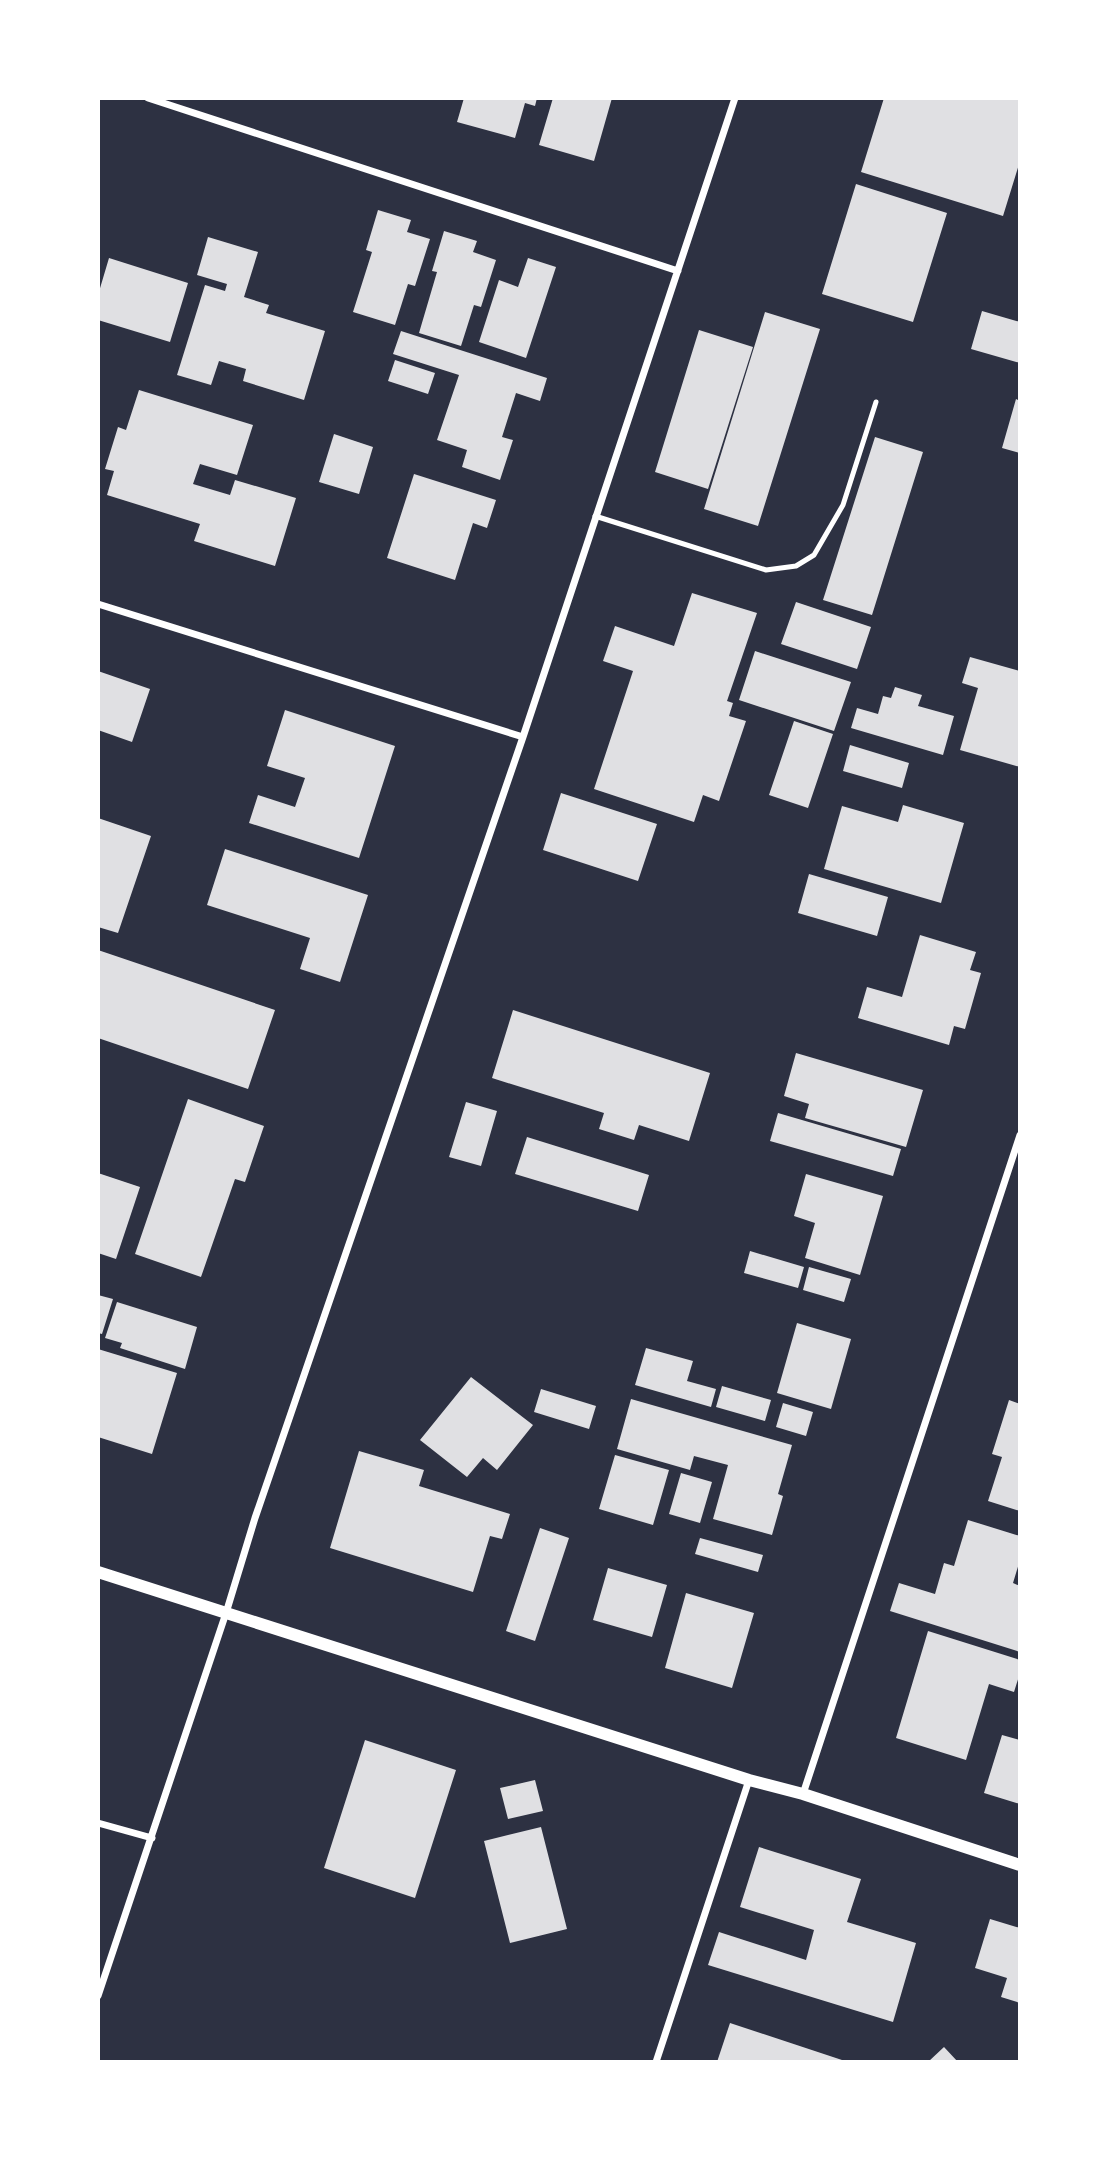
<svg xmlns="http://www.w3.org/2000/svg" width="1118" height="2160" font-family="'Public Sans',sans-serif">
<rect width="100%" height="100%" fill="#2d3142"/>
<path fill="#e0e0e3" d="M 464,98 L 537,98 L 535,106 L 525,103 L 515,138 L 457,122 Z
M 553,98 L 612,98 L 594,161 L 539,145 Z
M 884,98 L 1020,98 L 1020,161 L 1003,216 L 861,172 Z
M 856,184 L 947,213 L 913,322 L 822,294 Z
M 378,210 L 411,220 L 407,232 L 430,239 L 415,286 L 408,284 L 395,325 L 353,312 L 372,252 L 366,250 Z
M 444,231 L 477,241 L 473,252 L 496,260 L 481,307 L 474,305 L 461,346 L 419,333 L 437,272 L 432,271 Z
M 208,237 L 258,252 L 244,297 L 269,305 L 266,313 L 325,331 L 304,400 L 243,381 L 246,369 L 219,361 L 211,385 L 177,375 L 205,285 L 225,291 L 227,284 L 197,275 Z
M 109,258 L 188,283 L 170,342 L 98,320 L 98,295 Z
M 528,258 L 556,267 L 526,358 L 479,342 L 499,280 L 518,287 Z
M 982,311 L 1020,322 L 1020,363 L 971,349 Z
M 765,312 L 820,329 L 758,526 L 704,509 Z
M 699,330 L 753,347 L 708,489 L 655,472 Z
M 401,331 L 547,378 L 540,401 L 516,393 L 502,437 L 513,440 L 500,480 L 462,467 L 467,450 L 437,440 L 459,375 L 393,354 Z
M 395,360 L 435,373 L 428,394 L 388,381 Z
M 139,390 L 253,425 L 237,475 L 200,464 L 193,484 L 230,495 L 235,480 L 296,498 L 275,566 L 194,541 L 200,524 L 107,495 L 114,471 L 105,469 L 118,427 L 126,430 Z
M 1016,399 L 1020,401 L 1020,453 L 1002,448 Z
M 334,434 L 373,447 L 359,494 L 319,482 Z
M 875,437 L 923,452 L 872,615 L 823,600 Z
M 414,474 L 496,500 L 487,528 L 473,523 L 455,580 L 387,558 Z
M 692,593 L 757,613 L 727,701 L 733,703 L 729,716 L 746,721 L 719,801 L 703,795 L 694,822 L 594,789 L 633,671 L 603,661 L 615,626 L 674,646 Z
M 796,602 L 871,627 L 857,669 L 781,644 Z
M 755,651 L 851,682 L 834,731 L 739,700 Z
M 970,657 L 1020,671 L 1020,767 L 960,750 L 978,688 L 962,683 Z
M 98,671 L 150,689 L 132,742 L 98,730 Z
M 895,687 L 922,695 L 918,706 L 954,716 L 943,755 L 851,728 L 857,708 L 878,714 L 883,696 L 891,698 Z
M 285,710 L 395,746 L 359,858 L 249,823 L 258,795 L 295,807 L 305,778 L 267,766 Z
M 794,721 L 833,734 L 808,808 L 769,795 Z
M 850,745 L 909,763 L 902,788 L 843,771 Z
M 561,793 L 657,824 L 638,881 L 543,850 Z
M 903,805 L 964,823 L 941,903 L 824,869 L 842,806 L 898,822 Z
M 98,818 L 151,836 L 118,933 L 98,927 Z
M 225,849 L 368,895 L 340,982 L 300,969 L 310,938 L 207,905 Z
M 809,874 L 888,897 L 877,936 L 798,913 Z
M 920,935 L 976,952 L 970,970 L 981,973 L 965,1029 L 954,1026 L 949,1045 L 858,1018 L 867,987 L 902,997 Z
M 98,950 L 275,1010 L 248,1089 L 98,1038 Z
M 513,1010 L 710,1073 L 689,1141 L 639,1125 L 634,1140 L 599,1129 L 604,1113 L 492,1078 Z
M 796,1053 L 923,1090 L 906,1147 L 805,1118 L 809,1104 L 784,1096 Z
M 188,1099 L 264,1126 L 245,1182 L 235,1179 L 201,1277 L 135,1254 Z
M 466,1102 L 497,1111 L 481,1166 L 449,1157 Z
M 778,1113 L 901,1149 L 893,1176 L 770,1141 Z
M 527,1137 L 649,1175 L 638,1211 L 515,1174 Z
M 98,1173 L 140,1187 L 116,1259 L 98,1253 Z
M 806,1174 L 883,1196 L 860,1275 L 805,1258 L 815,1223 L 794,1216 Z
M 750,1251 L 804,1267 L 798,1288 L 744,1273 Z
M 809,1267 L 851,1279 L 844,1302 L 803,1290 Z
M 98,1295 L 113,1299 L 102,1334 L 98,1333 Z
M 117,1302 L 197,1327 L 185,1369 L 120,1348 L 122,1343 L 105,1338 Z
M 797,1323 L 851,1339 L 831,1409 L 777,1393 Z
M 646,1348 L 693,1361 L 687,1381 L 716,1389 L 711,1407 L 635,1385 Z
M 98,1349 L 177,1373 L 152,1454 L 98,1437 Z
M 471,1377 L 533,1425 L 497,1470 L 483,1458 L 467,1477 L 420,1440 Z
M 722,1386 L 771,1400 L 765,1421 L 716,1407 Z
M 541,1389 L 596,1406 L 589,1429 L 534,1412 Z
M 631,1399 L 792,1445 L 778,1494 L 783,1496 L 772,1535 L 713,1519 L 728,1465 L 694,1456 L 690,1470 L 617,1449 Z
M 1009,1400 L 1020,1404 L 1020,1511 L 988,1501 L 1002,1457 L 992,1454 Z
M 783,1403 L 813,1412 L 806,1436 L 776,1427 Z
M 359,1451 L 424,1470 L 419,1486 L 510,1514 L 502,1539 L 490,1536 L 473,1592 L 330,1548 Z
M 615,1455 L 669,1470 L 653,1525 L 599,1509 Z
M 681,1473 L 712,1482 L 700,1523 L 669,1514 Z
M 968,1520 L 1020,1536 L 1020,1560 L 1013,1583 L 1020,1586 L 1020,1652 L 890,1611 L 899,1583 L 935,1594 L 944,1563 L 954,1566 Z
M 540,1528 L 569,1538 L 535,1641 L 506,1631 Z
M 700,1538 L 763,1555 L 758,1572 L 695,1554 Z
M 608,1568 L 667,1585 L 652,1637 L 593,1620 Z
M 686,1593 L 754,1613 L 732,1688 L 665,1668 Z
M 928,1631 L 1020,1660 L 1020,1673 L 1014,1692 L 989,1684 L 966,1760 L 896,1738 Z
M 1002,1735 L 1020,1740 L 1020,1804 L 984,1793 Z
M 365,1740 L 456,1770 L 415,1898 L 324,1868 Z
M 535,1780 L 543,1811 L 508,1819 L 500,1788 Z
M 541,1827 L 567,1929 L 510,1943 L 484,1841 Z
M 759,1847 L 861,1879 L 847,1922 L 916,1943 L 893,2022 L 708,1965 L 719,1932 L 806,1960 L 814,1930 L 740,1907 Z
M 990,1919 L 1020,1928 L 1020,2003 L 1001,1997 L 1007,1978 L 975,1968 Z
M 730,2023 L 845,2061 L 845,2062 L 717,2062 Z
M 944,2047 L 958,2062 L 928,2062 Z"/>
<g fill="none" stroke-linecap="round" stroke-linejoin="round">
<path stroke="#fff" stroke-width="5" d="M 595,516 L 766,570 L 796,566 L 814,555 L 843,505 L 876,402"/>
<path stroke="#fff" stroke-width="7" d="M 148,98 L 678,271
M 98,604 L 523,737
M 803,1794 L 1020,1135
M 98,1823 L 152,1838
M 98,1996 L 226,1613 L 255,1518 L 523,737 L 735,98
M 656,2062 L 749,1780"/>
<path stroke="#fff" stroke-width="12" d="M 98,1572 L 749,1780 L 803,1794 L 1020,1865"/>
</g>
<rect width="1118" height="2160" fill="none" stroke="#ffffff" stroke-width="200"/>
</svg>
